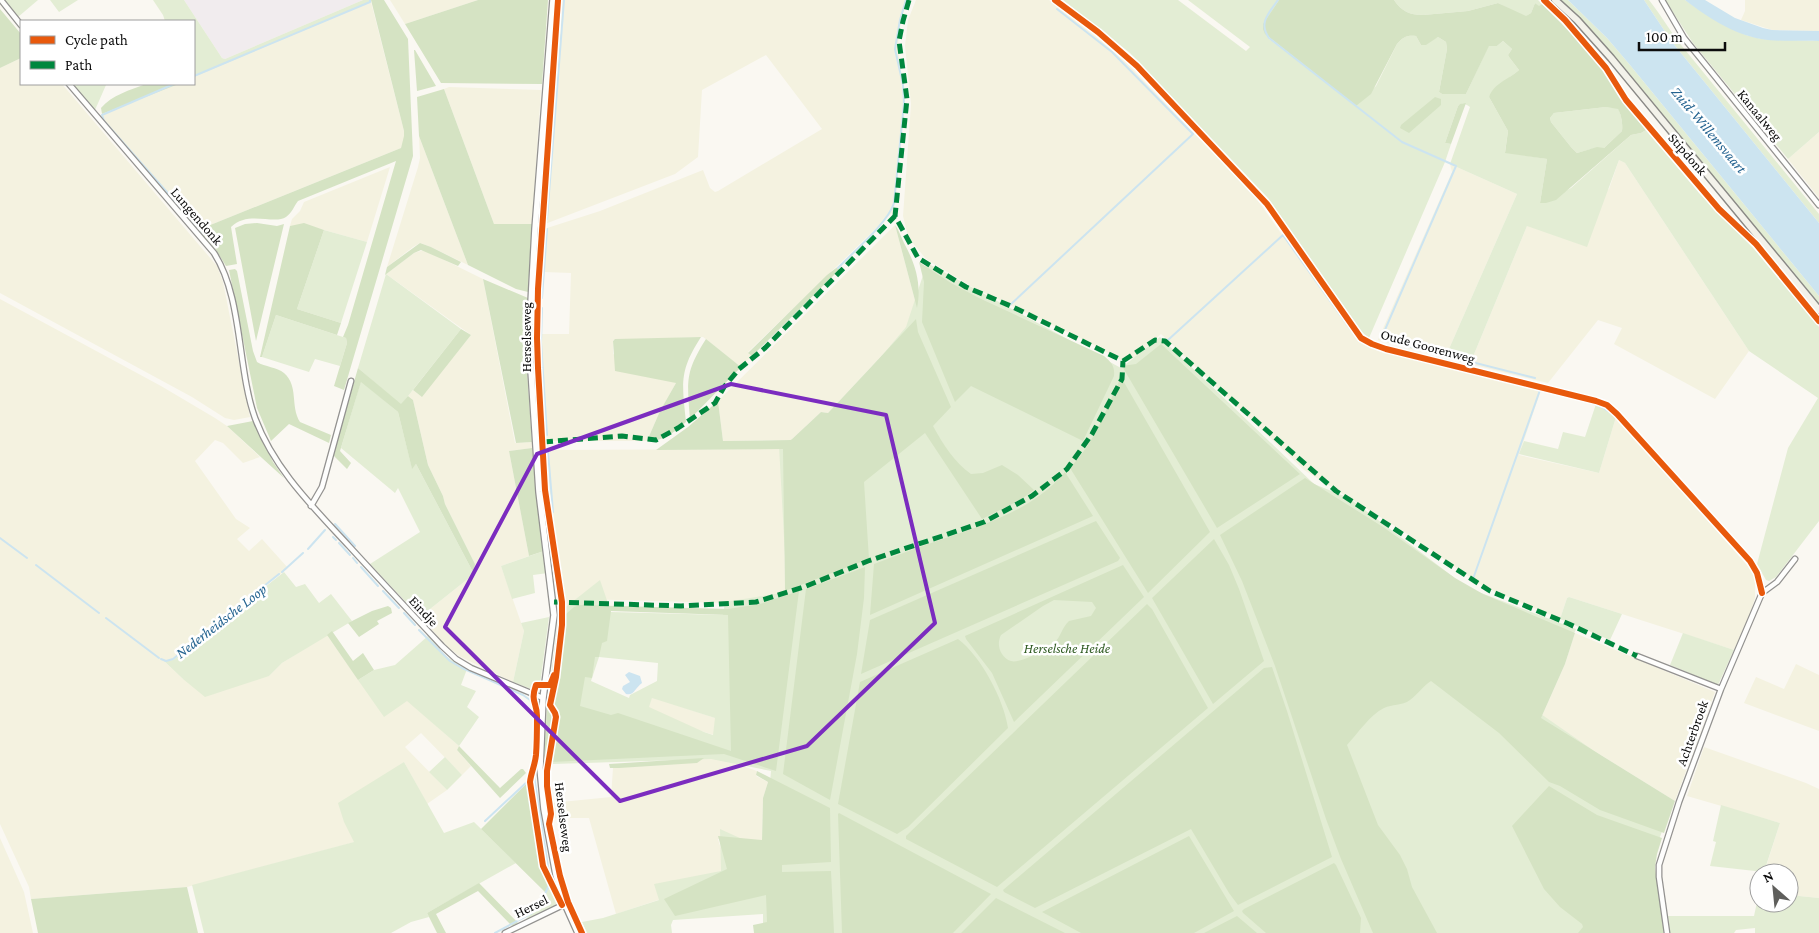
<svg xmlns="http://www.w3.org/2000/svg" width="1819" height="933" font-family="'Crimson Pro',serif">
<rect width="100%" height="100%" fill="#faf8f2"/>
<path fill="#f1ecee" d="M 184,0 L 363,0 L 225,59 L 222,58 Z"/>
<path fill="#f4f2e0" d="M 390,0 L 478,0 L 405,24 Z
M 558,0 L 908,0 L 901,19 L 898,45 L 904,111 L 894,211 L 748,352 L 752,356 L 741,367 L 703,337 L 613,340 L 613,354 L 676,383 L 660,411 L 647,441 L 542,441 L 539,334 L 569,334 L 571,273 L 544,272 L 544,229 L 600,211 L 703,170 L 710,188 L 715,192 L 718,191 L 822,129 L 766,55 L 702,90 L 698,157 L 675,174 L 545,224 L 546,158 Z
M 916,0 L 1049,0 L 1117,53 L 1256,198 L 1355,337 L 1371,346 L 1390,352 L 1541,390 L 1519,455 L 1599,473 L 1616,417 L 1753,572 L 1755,581 L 1755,598 L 1750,614 L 1734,650 L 1569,597 L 1567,598 L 1560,619 L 1484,587 L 1406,533 L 1304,470 L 1161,334 L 1136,357 L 1128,360 L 1121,360 L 1088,342 L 974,288 L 926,259 L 912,242 L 907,232 L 903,216 L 911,104 L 905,46 L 908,20 Z
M 1745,0 L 1819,0 L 1819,31 L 1772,30 L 1741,20 L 1745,11 Z
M 371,2 L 404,131 L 405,136 L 401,148 L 198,230 L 100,115 L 178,84 L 194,84 L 194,77 Z
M 21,58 L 21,84 L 62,84 L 217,266 L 223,282 L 250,417 L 234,420 L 225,418 L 192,397 L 0,293 L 0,68 Z
M 449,87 L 541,90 L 532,224 L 494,224 L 444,89 Z
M 1819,132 L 1819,198 L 1788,159 Z
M 419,136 L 468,265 L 431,247 L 420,243 L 413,247 L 387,267 L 418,167 L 420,158 Z
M 1619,160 L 1625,163 L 1749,351 L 1715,399 L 1614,344 L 1622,328 L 1598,320 L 1548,383 L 1470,364 L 1527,226 L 1609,189 Z
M 1450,164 L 1517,194 L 1445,358 L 1378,340 L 1452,172 Z
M 390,167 L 367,242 L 306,225 L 290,226 L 292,219 L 300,211 L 304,202 Z
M 895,225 L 917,308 L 916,319 L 828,413 L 821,412 L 791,440 L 723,441 L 718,401 Z
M 424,250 L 483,279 L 515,443 L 532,442 L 532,448 L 509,451 L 529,556 L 501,566 L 524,631 L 513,682 L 459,656 L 447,646 L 420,617 L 474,574 L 475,564 L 445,504 L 443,496 L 428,465 L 413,400 L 408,396 L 413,390 L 421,396 L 471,335 L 386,274 L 414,253 Z
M 0,299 L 161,386 L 215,418 L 227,426 L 260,457 L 243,463 L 223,443 L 215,440 L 195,461 L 236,519 L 250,528 L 237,539 L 249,551 L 262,539 L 288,568 L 173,660 L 165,662 L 183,679 L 269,676 L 282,663 L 327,635 L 384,716 L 407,700 L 459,746 L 457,750 L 471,766 L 462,775 L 421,733 L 405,747 L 447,790 L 427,804 L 404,762 L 355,842 L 187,887 L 31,899 L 29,887 L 0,824 Z
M 783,449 L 785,591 L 765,597 L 726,603 L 581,599 L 568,606 L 559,615 L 560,592 L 544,479 L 543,450 Z
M 1575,633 L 1715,692 L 1675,801 L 1541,718 L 1565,664 Z
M 1796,664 L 1819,675 L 1819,731 L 1744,703 L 1756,677 L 1784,689 Z
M 652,697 L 718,719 L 714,735 L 646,714 Z
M 1704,747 L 1806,783 L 1819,789 L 1819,898 L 1789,895 L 1789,873 L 1764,873 L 1780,823 L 1687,796 Z
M 704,758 L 720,758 L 757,771 L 756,776 L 768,782 L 763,798 L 762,840 L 718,839 L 727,869 L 664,898 L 616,914 L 589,818 L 553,818 L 551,803 L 611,797 L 613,768 Z
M 0,838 L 24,892 L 33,933 L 0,933 Z"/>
<path fill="#e3edd4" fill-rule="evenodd" d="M 4,0 L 38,0 L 18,17 Z
M 50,0 L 78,0 L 59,12 Z
M 153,0 L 184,0 L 222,58 L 225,59 L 363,0 L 371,0 L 371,2 L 194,77 L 194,21 L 165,21 L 163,15 Z
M 1063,0 L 1178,0 L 1246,51 L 1250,47 L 1188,0 L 1279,0 L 1267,19 L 1269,39 L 1356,105 L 1376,86 L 1397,44 C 1403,37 1407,35 1416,36 L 1421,45 L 1438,37 L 1446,42 L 1447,49 L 1439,92 L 1442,94 L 1466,94 L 1489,45 L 1497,46 L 1503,41 L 1512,49 L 1508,55 L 1509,57 L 1519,70 C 1508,80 1496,84 1489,97 L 1508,131 L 1505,152 L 1547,159 L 1540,203 L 1543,203 L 1571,188 L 1631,135 L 1641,133 L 1646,130 L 1699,193 L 1754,249 L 1819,327 L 1819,521 L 1776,577 L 1769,581 L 1766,580 L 1757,564 L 1788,448 L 1818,398 L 1749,351 L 1625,163 L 1619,160 L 1587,247 L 1527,226 L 1470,364 L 1445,358 L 1517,194 L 1450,164 L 1470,107 C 1466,104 1462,102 1458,106 L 1445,143 L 1451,144 L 1445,162 L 1369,338 L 1362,332 L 1268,198 L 1130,53 Z
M 1394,0 L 1538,0 L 1542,4 L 1539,7 L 1535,3 L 1531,13 L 1525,17 L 1498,3 L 1468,11 L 1423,15 C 1410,15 1401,11 1394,0 Z
M 1559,0 L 1568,0 L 1607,38 L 1630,65 L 1819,296 L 1819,305 L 1628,72 L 1601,42 Z
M 1644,0 L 1649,0 C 1662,16 1672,35 1686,51 L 1819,214 L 1819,223 L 1672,42 Z
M 1665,0 L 1685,0 L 1715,20 L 1746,35 L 1762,39 L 1819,41 L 1819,132 L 1788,159 L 1693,43 Z
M 73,84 L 105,84 L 106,85 L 95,110 Z
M 1606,107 L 1618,108 C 1621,114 1623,124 1622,131 L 1604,148 L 1591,149 L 1577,153 L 1571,147 L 1551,122 L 1550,118 L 1554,113 Z
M 324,230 L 367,242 L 341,323 L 297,309 Z
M 927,263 L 1121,368 L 1160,337 L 1314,484 L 1349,498 L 1468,588 L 1576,629 L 1538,712 L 1672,805 L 1652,858 L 1663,933 L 763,933 L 763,914 L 673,920 L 671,925 L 672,933 L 587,933 L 582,922 L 603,918 L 659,900 L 654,884 L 721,871 L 720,829 L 764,849 L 771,771 L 711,759 L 553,764 L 562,610 L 600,580 L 611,612 L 723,615 L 725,602 L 787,592 L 779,446 L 827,421 L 906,327 ZM 599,657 L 658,663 L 657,681 L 630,695 L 629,698 L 591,681 ZM 652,698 L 715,718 L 713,735 L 704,732 L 649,707 Z
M 386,274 L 461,329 L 401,405 L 358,368 Z
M 276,315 L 346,338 L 347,343 L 340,366 L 315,359 L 309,372 L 262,357 Z
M 361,381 L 398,412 L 412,468 L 416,464 L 474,574 L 420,617 L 370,564 L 420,532 L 398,488 L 395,493 L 341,448 Z
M 1596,404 L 1605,408 L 1616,417 L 1599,473 L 1519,454 L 1524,441 L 1558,449 L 1563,432 L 1585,437 Z
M 544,551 L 548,573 L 533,575 L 535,593 L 512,599 L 501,566 Z
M 284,572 L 296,587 L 305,584 L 319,603 L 331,594 L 352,621 L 282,663 L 269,676 L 205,697 L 183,679 L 164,661 L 173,660 Z
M 1569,597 L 1622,614 L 1610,640 L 1560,619 L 1567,598 Z
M 549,617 L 539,692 L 513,682 L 524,631 L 521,623 Z
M 1683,633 L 1734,650 L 1718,685 L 1670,665 Z
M 428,636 L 447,657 L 467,669 L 461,685 L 476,691 L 467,707 L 479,717 L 459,746 L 407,701 L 384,717 L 358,680 L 374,670 L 395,665 Z
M 445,757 L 462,775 L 447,790 L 429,772 Z
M 404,762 L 444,833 L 474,822 L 516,863 L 427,913 L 429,917 L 411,922 L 391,933 L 204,933 L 192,885 L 354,842 L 344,822 L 338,803 Z
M 1721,805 L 1780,823 L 1764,872 L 1710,866 L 1716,842 L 1713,841 Z
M 551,879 L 558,902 L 551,909 L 525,920 L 543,901 Z
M 1759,893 L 1759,903 L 1789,903 L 1789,895 L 1819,898 L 1819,933 L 1755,933 L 1755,928 L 1736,930 L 1734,933 L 1670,933 L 1668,916 L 1754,916 Z"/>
<path fill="#d5e3c3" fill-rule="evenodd" d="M 371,0 L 384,0 L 408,39 L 413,156 L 344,390 L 334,386 L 347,343 L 346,338 L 343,337 L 348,325 L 396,161 L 298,201 C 294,206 292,213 286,217 C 274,225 248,210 231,227 L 237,264 L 226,266 L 216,250 L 198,230 L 401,148 L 404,136 L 404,131 Z
M 478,0 L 548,0 L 542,84 L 441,83 L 405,24 Z
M 1279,0 L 1394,0 C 1401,11 1410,15 1423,15 L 1468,11 L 1498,3 L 1526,16 L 1531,13 L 1535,3 L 1539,6 L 1542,4 L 1594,56 L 1646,130 L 1641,133 L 1631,135 L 1556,200 L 1546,203 L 1540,203 L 1547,159 L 1505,153 L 1508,131 L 1489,97 C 1494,83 1508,80 1519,70 L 1509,57 L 1508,55 L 1512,49 L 1503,41 L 1497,46 L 1489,46 L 1466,94 L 1442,94 L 1439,92 L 1447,49 L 1446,42 L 1438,37 L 1426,45 L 1421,45 L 1416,36 C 1407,35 1403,37 1397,44 L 1371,94 L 1356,106 L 1265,34 L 1263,29 L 1263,24 ZM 1606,107 L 1618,109 C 1621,114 1623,124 1622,131 L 1604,148 L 1597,147 L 1577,153 L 1571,147 L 1551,122 L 1550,118 L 1554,113 Z
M 0,9 L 21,34 L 21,58 L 0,68 Z
M 414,50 L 415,50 L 436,86 L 417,91 Z
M 146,84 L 176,85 L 102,114 L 101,108 C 112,95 130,90 146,84 Z
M 444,89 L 494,224 L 532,224 L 528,292 L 516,289 L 468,265 L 419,136 L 417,97 Z
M 1435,97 L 1441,99 L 1441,105 L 1409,133 L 1400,128 L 1401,125 Z
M 1466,103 L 1451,144 L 1445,143 L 1458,106 L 1460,104 Z
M 257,223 L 277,226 L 284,224 L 256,341 L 235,228 L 245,224 Z
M 304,223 L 324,230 L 297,309 L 341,323 L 337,335 L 276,315 L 262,357 L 260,357 L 290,226 Z
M 895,225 C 899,230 901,237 904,243 C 915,263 922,284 917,308 Z
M 420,243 L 431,247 L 461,262 L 458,266 L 421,250 L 414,253 L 385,275 L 387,267 Z
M 919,262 L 951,283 L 979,298 L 1104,356 C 1111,362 1115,366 1114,376 L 1083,441 L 971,386 L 955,402 L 922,322 L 924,282 Z
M 840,265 L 839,270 L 832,277 L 752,356 L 748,353 L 827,275 Z
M 235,269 L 237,271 L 253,351 L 257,362 C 265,367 277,367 284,373 C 299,386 290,406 300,422 L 331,435 L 329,443 L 289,424 L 271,441 L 257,408 L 229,270 Z
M 483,279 L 528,298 L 527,371 L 532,442 L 516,443 Z
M 916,319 L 918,332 L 951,407 L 933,426 C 943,444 954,462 971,474 L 983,473 L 1002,465 L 1018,475 L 1034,490 L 1020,500 L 982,519 L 925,433 L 864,482 L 869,559 L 785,591 L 783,449 L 656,450 L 688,427 L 718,401 L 723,441 L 791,440 L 821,412 L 828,413 Z
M 461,329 L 471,335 L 422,397 L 413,390 Z
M 701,337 C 679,371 682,383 686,422 C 675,432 662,442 647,441 L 660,411 L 676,383 L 615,371 L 613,341 L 615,339 Z
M 706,339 L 741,367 L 690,419 C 687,381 685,372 706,339 Z
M 1161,344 L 1300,474 L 1217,528 L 1122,366 L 1136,364 Z
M 358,368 L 401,404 L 408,396 L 413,400 L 428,465 L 443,496 L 445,504 L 475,564 L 474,574 L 416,464 L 412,469 L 398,412 L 361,382 L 340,451 L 351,463 L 347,469 L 333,455 Z
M 1121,377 L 1210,532 L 1148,593 L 1070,468 C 1097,439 1104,413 1121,377 Z
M 253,421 L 273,462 L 284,478 L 227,426 Z
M 532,448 L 544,551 L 529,556 L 509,451 Z
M 1065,472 L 1093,516 L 870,615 L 874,564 C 897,555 919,547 943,539 C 987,524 1034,509 1065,472 Z
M 1305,478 L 1383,527 L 1455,578 L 1483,594 L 1575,633 L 1565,664 L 1541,718 L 1675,801 L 1664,833 L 1600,810 L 1560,786 L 1549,782 L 1499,733 L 1431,681 C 1423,686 1418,694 1410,700 C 1402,706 1392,704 1384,708 C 1370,715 1358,733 1347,745 L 1378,825 L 1400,855 L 1407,869 L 1412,887 L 1437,933 L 1373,933 L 1341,859 L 1326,819 L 1275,666 L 1242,581 L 1220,535 Z
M 1096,521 L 1120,558 L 1118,561 L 861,674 L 870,620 Z
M 1214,539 L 1229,565 L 1239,589 L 1264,661 L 1213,704 L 1152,598 Z
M 1123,565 L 1144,597 L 1014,722 L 992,673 L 966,639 L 965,636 ZM 1054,600 L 1092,602 L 1096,608 L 1091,616 L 1069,621 C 1062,627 1061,637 1054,643 C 1046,649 1020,664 1011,661 C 1007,660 1004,657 1002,654 C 998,648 998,641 1001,635 L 1043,606 Z
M 865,567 L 864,598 L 857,654 L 830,800 L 783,774 L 806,589 Z
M 799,591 L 776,771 L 724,754 L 550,762 L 559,710 L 548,702 L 558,621 L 574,607 L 580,605 L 728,609 L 760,604 ZM 611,611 L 728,615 L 731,751 L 618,713 L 611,715 L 580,706 L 585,677 L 592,678 L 595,657 L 599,657 L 602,643 L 607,641 Z
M 1147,604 L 1152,609 L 1208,708 L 997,887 L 906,839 L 906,836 Z
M 388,606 L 391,608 L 392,613 L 377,621 L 379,624 L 359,637 L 348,623 L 372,611 Z
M 332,631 L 353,661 L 363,653 L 374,670 L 358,680 L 327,635 Z
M 958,639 C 981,656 1004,700 1008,728 L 908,827 L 897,834 L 838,804 L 860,682 Z
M 1272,667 L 1287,711 L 1332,857 L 1238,905 L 1229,893 L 1191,829 L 1035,908 L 1004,892 L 1003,890 L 1264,668 Z
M 547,706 L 554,712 L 544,763 Z
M 459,746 L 500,788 L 521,769 L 523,769 L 526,773 L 500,798 L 457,750 Z
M 704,758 L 697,763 L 619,768 L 610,768 L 609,764 Z
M 757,771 L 830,808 L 831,862 L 782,865 L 782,872 L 831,871 L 834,933 L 754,933 L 753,925 L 767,922 L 766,895 L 675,916 L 664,899 L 727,869 L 718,836 L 762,840 L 763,798 L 768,782 L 756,775 Z
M 532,778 L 544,853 L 551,879 L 546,893 L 481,829 Z
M 1549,786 L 1597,815 L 1662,838 L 1657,854 L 1655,867 L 1664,933 L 1578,933 L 1583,927 L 1582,924 L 1560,907 L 1544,889 L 1512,826 Z
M 839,813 L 991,894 L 953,933 L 842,933 L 838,814 Z
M 1189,836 L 1234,911 L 1194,933 L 1081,933 L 1042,912 Z
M 1334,863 L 1336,865 L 1361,918 L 1360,933 L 1266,933 L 1243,913 L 1242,911 L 1244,909 Z
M 479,883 L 518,923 L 512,926 L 478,891 L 436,914 L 446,933 L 437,933 L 427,913 Z
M 187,887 L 198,933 L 38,933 L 31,899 Z
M 996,898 L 1065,933 L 961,933 Z
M 1237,916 L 1257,933 L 1204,933 Z"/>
<path fill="#cce4f0" d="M 1568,0 L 1644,0 L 1672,42 L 1819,223 L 1819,296 L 1630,65 L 1607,38 Z
M 1685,0 L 1705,0 L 1735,18 L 1763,28 L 1772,30 L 1819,31 L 1819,41 C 1800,40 1779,42 1761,39 C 1733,34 1707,17 1685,0 Z
M 629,672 L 640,676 L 642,683 C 635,688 634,696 626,694 L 622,689 L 623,686 L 630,682 L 625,675 Z"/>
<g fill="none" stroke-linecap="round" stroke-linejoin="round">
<path stroke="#cce4f0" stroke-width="2" d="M 1059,0 L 1085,20
M 1278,0 C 1269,13 1258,23 1269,38 L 1402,142 L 1456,166 L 1381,339 L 1535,378
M 1110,40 L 1135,61
M 194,76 L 370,2 L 370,0
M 174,84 L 102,115 L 104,121 L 204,234
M 1159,86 L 1199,128
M 547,219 L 564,0
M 838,268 C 853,252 888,223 894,203 L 904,103 L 903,85 L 895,49 L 900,20 L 906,0
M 542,298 L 547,229
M 1010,305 L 1193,134 L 1112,52 L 1057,9
M 542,308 L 541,342 L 547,435
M 1168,340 L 1283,235 L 1351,330 L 1356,334
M 1370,345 L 1373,348 L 1384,350
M 1444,366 L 1540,390 L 1473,579
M 1540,390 C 1565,396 1595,399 1615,416
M 548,452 L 553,512
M 335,524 L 355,546
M 333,537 L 336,540
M 0,538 L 27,558
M 339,543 L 350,555
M 308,549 L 325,530
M 353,558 L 357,563
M 36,565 L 99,613
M 361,567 L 378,586
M 282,572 L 303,553
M 383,591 L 399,608
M 404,613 L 415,625
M 106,618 L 159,658
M 419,630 L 450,661 L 462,668 L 523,695 L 530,700 L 535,710 L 532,768
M 161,659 L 166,661 L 173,659 L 279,574
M 529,775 L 529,780 L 534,776 L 549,873 L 549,885 L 539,907
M 485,821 L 529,780
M 495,933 L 532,913"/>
<defs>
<path id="minor" d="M 1,0 L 21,25
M 1055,0 L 1098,32 L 1137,66 L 1267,204 L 1361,338 L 1372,344 L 1386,349 L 1596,401 L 1607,405 L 1617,414 L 1750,561 L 1757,573 L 1762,593
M 1662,0 L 1684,38 L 1819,205
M 69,84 L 214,253 C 243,298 237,368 255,418 C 274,469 313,507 349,546 C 380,580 411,613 442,646 L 456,659 L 471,668 L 543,698
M 311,506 L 322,487 L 351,381
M 1637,656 L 1721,689
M 505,933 L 565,904
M 1667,933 L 1659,877 L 1659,865 L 1679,802 L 1721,689 L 1762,593 L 1777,582 L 1795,559"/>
<path id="tertiary" d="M 553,0 L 535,229 L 529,340 L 539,492 L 554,615 L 543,698 L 540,768 L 544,809 L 556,875 L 565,904 L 578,933"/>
<path id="secondary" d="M 1555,0 L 1577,20 L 1611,58 L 1819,310"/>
</defs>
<use href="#minor" stroke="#939290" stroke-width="7"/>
<use href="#tertiary" stroke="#939290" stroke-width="8"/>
<use href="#secondary" stroke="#8a8986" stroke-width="9"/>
<use href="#minor" stroke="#fefefd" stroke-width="4.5"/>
<use href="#tertiary" stroke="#fefefd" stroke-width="5.5"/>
<use href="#secondary" stroke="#f3f2ea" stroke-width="6"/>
<path stroke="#00873e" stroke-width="5" stroke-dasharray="10 5" stroke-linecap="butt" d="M 909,0 L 903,21 L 899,41 L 907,99 L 895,216 L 918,258 L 966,287 L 1013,307 L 1123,361
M 1123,361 L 1155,340 L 1165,341 L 1336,491 L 1490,591 L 1569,624 L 1637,656
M 543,442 L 622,436 L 656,440 L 678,428 L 715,403 L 724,387 L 739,369 L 765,348 L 895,216
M 554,602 L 681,606 L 756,602 L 804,587 L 868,561 L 984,522 L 1032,496 L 1067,469 L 1092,434 L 1122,379 L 1123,361"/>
<defs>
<path id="cycleway" d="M 558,0 L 538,289 L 537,338 L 538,368 L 545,490 L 562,602 L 562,625 L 556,677 L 550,705 L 555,713 L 556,717 L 547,771 L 547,786 L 551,814 L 549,824 L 560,876 L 568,902 L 582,933
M 1055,0 L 1098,32 L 1137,66 L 1267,204 L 1361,338 L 1372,344 L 1386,349 L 1596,401 L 1607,405 L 1617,414 L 1750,561 L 1757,573 L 1762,593
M 1544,0 L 1565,20 L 1606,68 L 1626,100 L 1719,209 L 1756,244 L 1819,321
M 554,675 L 550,685 L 536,685 C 530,702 537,702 537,716 C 537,729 537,742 536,755 C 535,765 531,773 530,782 L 543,866 L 562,905"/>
</defs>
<use href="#cycleway" stroke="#fff" stroke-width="9"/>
<use href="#cycleway" stroke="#e8590c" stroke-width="6"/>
</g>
<path fill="none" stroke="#7b2cbf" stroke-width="4" stroke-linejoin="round" d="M 731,384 L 886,415 L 935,623 L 807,746 L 620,801 L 445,627 L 537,454 Z"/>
<g text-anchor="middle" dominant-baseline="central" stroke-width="5" stroke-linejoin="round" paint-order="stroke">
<g font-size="14" fill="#0c0c0c" stroke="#fff">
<text transform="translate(1760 115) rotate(51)">Kanaalweg</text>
<text transform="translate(1688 154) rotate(49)">Stipdonk</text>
<text transform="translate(197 216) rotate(49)">Lungendonk</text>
<text transform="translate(526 337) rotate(-90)">Herselseweg</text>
<text transform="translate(1428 346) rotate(15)">Oude Goorenweg</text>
<text transform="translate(424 611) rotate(47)">Eindje</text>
<text transform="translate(1692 733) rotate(-70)">Achterbroek</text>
<text transform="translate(564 817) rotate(83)">Herselseweg</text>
<text transform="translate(531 906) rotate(-26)">Hersel</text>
</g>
<g font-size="14" font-style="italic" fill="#315c24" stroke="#fff">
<text x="1067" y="648">Herselsche Heide</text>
</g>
<g font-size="15" font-style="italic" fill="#246390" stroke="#fff">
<text transform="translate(1709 130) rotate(50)">Zuid-Willemsvaart</text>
<text transform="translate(221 621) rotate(-38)">Nederheidsche Loop</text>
</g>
</g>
<rect x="20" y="20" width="175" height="65" fill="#ffffff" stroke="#9e9e9e"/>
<rect x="30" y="36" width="25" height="8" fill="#e8590c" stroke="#9e9e9e"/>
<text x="65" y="45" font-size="15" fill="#0c0c0c">Cycle path</text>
<rect x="30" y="61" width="25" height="8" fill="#00873e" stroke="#9e9e9e"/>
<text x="65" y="70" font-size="15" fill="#0c0c0c">Path</text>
<g transform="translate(1774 888) rotate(333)"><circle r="24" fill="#ffffff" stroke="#9e9e9e"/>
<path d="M0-4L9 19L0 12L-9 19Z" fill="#5f5f5c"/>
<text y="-8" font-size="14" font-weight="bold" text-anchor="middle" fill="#0c0c0c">N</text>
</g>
<path d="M1639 42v8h86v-8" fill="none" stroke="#0c0c0c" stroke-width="2.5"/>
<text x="1646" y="42" font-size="15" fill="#0c0c0c" stroke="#ffffff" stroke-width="4" paint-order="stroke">100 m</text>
</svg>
